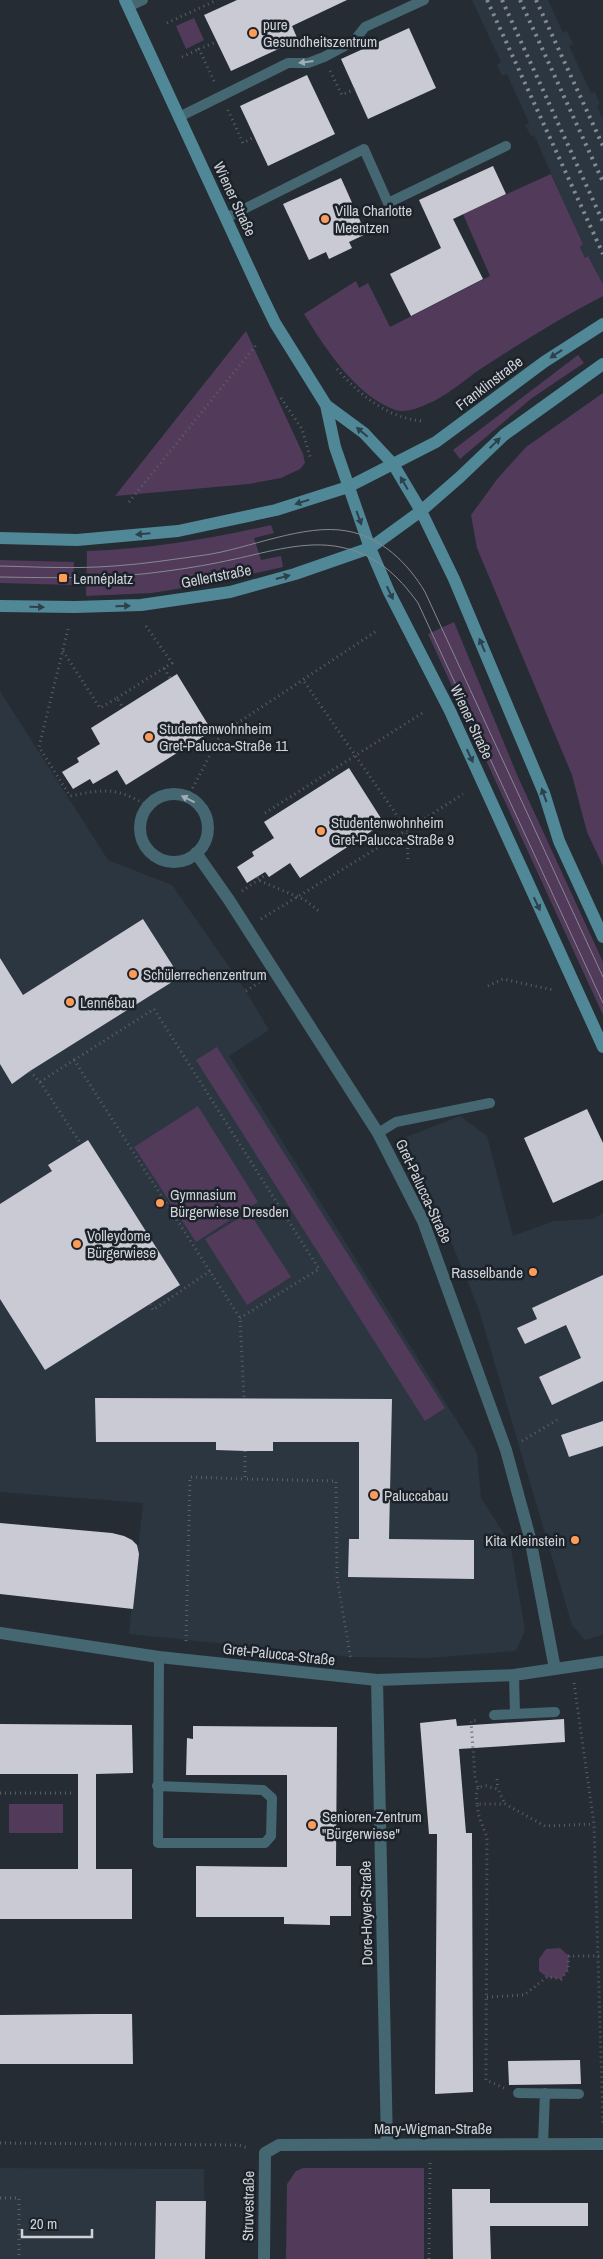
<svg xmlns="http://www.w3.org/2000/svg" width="603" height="2259" font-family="'Archivo Narrow',sans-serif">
<rect width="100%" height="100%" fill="#262c33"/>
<path fill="#2b3641" d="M 472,0 L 548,0 L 563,33 L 567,31 L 573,44 L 569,46 L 591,93 L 595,92 L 600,104 L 597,106 L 603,120 L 603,284 L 589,257 L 585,258 L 580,246 L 583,244 L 534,135 L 531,136 L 525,125 L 529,123 L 507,74 L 502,76 L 497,65 L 501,62 Z
M 0,691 L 108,860 L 172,885 L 246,991 L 269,1030 L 229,1056 L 477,1453 L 481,1498 L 510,1543 L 525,1630 L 516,1651 L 429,1658 L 352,1657 L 129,1634 L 143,1503 L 0,1492 Z
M 460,1116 L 487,1136 L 513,1236 L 554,1221 L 593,1219 L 603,1213 L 603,1635 L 585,1640 L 572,1625 L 478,1307 L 440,1215 L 401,1139 Z
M 0,2168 L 204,2169 L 205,2259 L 0,2259 Z"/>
<path fill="#523a5b" d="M 194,18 L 204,40 L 186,49 L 176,26 Z
M 551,174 L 583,244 L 580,247 L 585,258 L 588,256 L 603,284 L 603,296 C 562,317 524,341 485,366 C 468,377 452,392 434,401 C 423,406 407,414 395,410 C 355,395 325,348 304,314 L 356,281 L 359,288 L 368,283 L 390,327 L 490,276 L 463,214 Z
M 246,331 L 303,454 L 305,463 L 300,469 L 281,478 L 249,484 L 115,496 Z
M 578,355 L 584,363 L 532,398 L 460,459 L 453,450 Z
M 603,393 L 603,866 L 587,832 L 572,775 L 477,548 L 471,515 L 498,478 L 526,447 Z
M 271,525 L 274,533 L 254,538 L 261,560 L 281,556 L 283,567 L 207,584 L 152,593 L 86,596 L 87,551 C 151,549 209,539 271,525 Z
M 0,560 L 74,562 L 73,585 L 0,583 Z
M 454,622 L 518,777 L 603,962 L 603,1015 L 428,634 Z
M 217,1047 L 445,1408 L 425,1421 L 196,1060 Z
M 198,1106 L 258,1202 L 196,1242 L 134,1147 Z
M 249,1212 L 291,1277 L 247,1305 L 205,1239 Z
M 9,1804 L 63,1804 L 63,1833 L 9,1833 Z
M 560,1948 L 569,1956 L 568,1970 L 561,1979 L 547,1977 L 539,1971 L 539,1959 L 546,1949 Z
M 303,2168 L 424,2168 L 424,2259 L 286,2259 L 287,2184 L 296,2171 Z"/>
<path fill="#cacad5" d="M 237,0 L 347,0 L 292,26 L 298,40 L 231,71 L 204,15 Z
M 409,28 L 436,88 L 368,119 L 341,59 Z
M 307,75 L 335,134 L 268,166 L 240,106 Z
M 493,166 L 506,194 L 453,219 L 483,279 L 411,316 L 390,274 L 441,248 L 419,200 Z
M 341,178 L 366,234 L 349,242 L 352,248 L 329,259 L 326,252 L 309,260 L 283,204 Z
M 177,674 L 212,731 L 126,785 L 117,770 L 93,784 L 90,779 L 73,789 L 62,772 L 79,762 L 77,758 L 100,744 L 91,728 Z
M 349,768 L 384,823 L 300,878 L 290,863 L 269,877 L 265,872 L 247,883 L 237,867 L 254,856 L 252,852 L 274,838 L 264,822 Z
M 143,919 L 180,977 L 30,1071 L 12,1084 L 0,1064 L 0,958 L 23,995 Z
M 587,1109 L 603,1143 L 603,1180 L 553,1203 L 524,1138 Z
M 88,1140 L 180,1285 L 45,1370 L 0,1299 L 0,1204 L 52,1171 L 48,1165 Z
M 603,1275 L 603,1381 L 552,1405 L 539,1377 L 581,1358 L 566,1325 L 525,1344 L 517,1328 L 537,1319 L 532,1308 Z
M 95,1398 L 392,1399 L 389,1539 L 474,1540 L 474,1579 L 348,1577 L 349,1539 L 359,1539 L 359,1442 L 273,1442 L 273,1451 L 245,1451 L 216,1450 L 216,1442 L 96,1442 Z
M 603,1421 L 603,1446 L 569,1457 L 561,1435 Z
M 0,1523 L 112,1533 L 124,1536 L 132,1540 L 137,1545 L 139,1554 L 133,1609 L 0,1594 Z
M 456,1719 L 457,1726 L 564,1719 L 565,1742 L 459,1749 L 466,1833 L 472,1833 L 473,2092 L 435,2094 L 437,1834 L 429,1834 L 420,1723 Z
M 0,1724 L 132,1725 L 133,1773 L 96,1774 L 96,1869 L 132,1869 L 132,1919 L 0,1919 L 0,1869 L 78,1869 L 78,1774 L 0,1774 Z
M 193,1726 L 337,1727 L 336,1866 L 351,1866 L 351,1916 L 330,1916 L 330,1925 L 284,1924 L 284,1917 L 196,1917 L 196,1866 L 287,1867 L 287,1775 L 186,1775 L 187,1738 L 193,1739 Z
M 94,2014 L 132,2014 L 133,2064 L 0,2064 L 0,2015 Z
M 580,2060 L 581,2084 L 509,2085 L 508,2061 Z
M 452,2189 L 490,2189 L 490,2203 L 588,2203 L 588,2226 L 490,2226 L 491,2259 L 453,2259 Z
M 156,2201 L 206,2201 L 205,2259 L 155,2259 Z"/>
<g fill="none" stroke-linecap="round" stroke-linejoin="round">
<path stroke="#5a5f66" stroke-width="3" stroke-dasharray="1 4" stroke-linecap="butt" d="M 167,23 L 217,0
M 182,57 L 199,49
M 330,71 L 342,95 L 355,89
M 214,81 L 199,49 L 216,42
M 228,110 L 243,143 L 254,137
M 337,369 C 360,395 386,417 421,421
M 281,398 L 302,429 L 311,460
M 129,502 L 257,344
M 146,626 L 172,663 L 164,668 L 170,678
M 68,629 L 39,747 L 70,796 C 105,789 116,787 148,806
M 63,651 L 100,708 L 117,698 L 123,708
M 117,698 L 164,668
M 188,797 L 221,734 L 378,630
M 265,813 L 424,712
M 408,859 L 407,830 L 463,794
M 257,877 L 258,880 L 305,900 L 321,913
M 242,891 L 267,874
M 261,919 L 407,830 L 303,680
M 488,986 L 503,979 L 553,990
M 246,991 L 261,981
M 74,1060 L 154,1009 L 319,1269 L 240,1318
M 30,1071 L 40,1082 L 74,1060 L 240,1318 L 244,1399
M 40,1082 L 81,1144
M 150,1304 L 153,1310 L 210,1271
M 522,1441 L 557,1420
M 245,1451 L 245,1479 L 336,1481 L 337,1578 L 351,1660
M 186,1641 L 190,1477 L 245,1479
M 574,1683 L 594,1824 L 603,2124
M 497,1779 L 498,1789
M 478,1787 L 475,1777 L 471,1721 L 479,1720
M 0,1793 L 72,1793
M 477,1804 L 476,1796 L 478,1787 L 486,1786 L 498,1789 L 505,1804
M 487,1997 L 524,1995 L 547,1977 L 561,1979 L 568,1970 L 569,1956 L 600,1956
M 504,2088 L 486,2080 L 487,1837 L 479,1817 L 477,1804 L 505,1804 L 545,1826 L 594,1824
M 0,2143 L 239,2145 L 248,2148
M 0,2198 L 19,2198 L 19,2259
M 429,2259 L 430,2162"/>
<path stroke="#456771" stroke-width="10" d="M 128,7 L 143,0
M 179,117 L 288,63 L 308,63 L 324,57 L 354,41 L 365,27 L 424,0
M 226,218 L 364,149 L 388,203 L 506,146
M 378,1133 L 396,1122 L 490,1103
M 514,1675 L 515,1714
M 494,1715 L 555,1712
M 157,1786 L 263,1790 L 272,1798 L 271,1836 L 265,1843 L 158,1843 L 159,1657
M 518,2093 L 579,2094
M 543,2144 L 545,2093"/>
<path stroke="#456771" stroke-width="12" d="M140 828a34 34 0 1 1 68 0a34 34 0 1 1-68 0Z
M 196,853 L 229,900 L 378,1133 L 423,1221 L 506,1450 L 530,1538 L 555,1669
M 0,1633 L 159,1657 L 377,1680 L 514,1675 L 603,1662
M 377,1680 L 387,2144
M 264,2259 L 265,2153 L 279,2145 L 603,2144"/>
<path stroke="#508898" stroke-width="12" d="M 125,0 L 259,290 L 275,323 L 326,405 L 335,447 L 370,548 L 389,592 L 450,711 L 603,1047
M 326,405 L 364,433 L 393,464 L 421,511 L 454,579 L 544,793 L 559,841 L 603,937
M 0,538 L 77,540 L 178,531 L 276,510 L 348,487 L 436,442 L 544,362 L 603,324
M 0,606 L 75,607 L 141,605 L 230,592 L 295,574 L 370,548 L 421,511 L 460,477 L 504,435 L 603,364"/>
<path stroke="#858a90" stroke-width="1" d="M 0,566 C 38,567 76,569 114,566 C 145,564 175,559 205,555 C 248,549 304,523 347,531 C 381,537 408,563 425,592 L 603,977
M 0,577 C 56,578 112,579 167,571 C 190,568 213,564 235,559 C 268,552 306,540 340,547 C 375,554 398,575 418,603 L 603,1003"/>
<path stroke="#858a90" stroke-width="4" stroke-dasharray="2.5 5" stroke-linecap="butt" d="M 487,0 L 603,254
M 502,0 L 603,222
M 520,0 L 603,182
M 536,0 L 603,146"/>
</g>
<defs><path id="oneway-solid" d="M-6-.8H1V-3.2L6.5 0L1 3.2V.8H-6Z" transform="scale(1.25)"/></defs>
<g fill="#9fadb4">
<use href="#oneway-solid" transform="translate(306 62) rotate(173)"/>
<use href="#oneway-solid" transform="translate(188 799) rotate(-154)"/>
</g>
<g fill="#2c414a">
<use href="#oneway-solid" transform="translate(556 354) rotate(146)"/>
<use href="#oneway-solid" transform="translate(362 432) rotate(-140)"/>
<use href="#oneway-solid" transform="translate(495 443) rotate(-44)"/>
<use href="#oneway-solid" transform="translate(404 483) rotate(-121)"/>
<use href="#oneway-solid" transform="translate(302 502) rotate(162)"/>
<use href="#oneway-solid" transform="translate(359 518) rotate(70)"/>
<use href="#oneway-solid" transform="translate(143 534) rotate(175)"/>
<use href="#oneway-solid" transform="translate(283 577) rotate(-15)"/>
<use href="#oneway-solid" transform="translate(390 593) rotate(65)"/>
<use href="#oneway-solid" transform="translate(123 606) rotate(-2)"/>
<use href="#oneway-solid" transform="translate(37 607) rotate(1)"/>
<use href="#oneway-solid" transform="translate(482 645) rotate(-113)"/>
<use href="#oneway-solid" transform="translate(470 756) rotate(65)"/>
<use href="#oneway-solid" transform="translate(544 795) rotate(-110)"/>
<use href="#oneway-solid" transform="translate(537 904) rotate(65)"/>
</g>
<g fill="#fe9c57" stroke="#1c2229" stroke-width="2">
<circle cx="253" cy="33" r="5"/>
<circle cx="325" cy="219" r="5"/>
<rect x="58" y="573" width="10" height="10" rx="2.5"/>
<circle cx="149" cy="737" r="5"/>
<circle cx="321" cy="831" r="5"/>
<circle cx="133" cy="974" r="5"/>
<circle cx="70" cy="1002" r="5"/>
<circle cx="160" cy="1203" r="5"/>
<circle cx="77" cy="1244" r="5"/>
<circle cx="533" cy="1272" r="5"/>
<circle cx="374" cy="1495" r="5"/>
<circle cx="575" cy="1540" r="5"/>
<circle cx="312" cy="1825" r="5"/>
</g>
<g text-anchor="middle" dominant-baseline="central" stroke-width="5" stroke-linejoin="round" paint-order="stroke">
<g font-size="15" fill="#cfd3d8" stroke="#1c2229" text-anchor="start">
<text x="263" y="24">pure<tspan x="263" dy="17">Gesundheitszentrum</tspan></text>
<text x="335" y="210">Villa Charlotte<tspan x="335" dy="17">Meentzen</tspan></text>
<text x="73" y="578">Lennéplatz</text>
<text x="159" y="728">Studentenwohnheim<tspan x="159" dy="17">Gret-Palucca-Straße 11</tspan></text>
<text x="331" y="822">Studentenwohnheim<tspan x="331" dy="17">Gret-Palucca-Straße 9</tspan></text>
<text x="143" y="974">Schülerrechenzentrum</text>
<text x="80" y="1002">Lennébau</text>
<text x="170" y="1194">Gymnasium<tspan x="170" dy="17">Bürgerwiese Dresden</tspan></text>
<text x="87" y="1235">Volleydome<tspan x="87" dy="17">Bürgerwiese</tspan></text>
<text x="523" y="1272" text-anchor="end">Rasselbande</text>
<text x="384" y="1495">Paluccabau</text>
<text x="565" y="1540" text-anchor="end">Kita Kleinstein</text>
<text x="322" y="1816">Senioren-Zentrum<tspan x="322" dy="17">"Bürgerwiese"</tspan></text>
</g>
<g font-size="15" fill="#cfd3d8" stroke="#1c2229">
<text transform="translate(235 199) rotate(65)">Wiener Straße</text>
<text transform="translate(489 383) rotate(-37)">Franklinstraße</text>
<text transform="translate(216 576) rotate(-11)">Gellertstraße</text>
<text transform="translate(472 722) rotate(65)">Wiener Straße</text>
<text transform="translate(424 1191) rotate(65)">Gret-Palucca-Straße</text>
<text transform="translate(279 1654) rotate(6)">Gret-Palucca-Straße</text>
<text transform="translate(366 1913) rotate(-91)">Dore-Hoyer-Straße</text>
<text x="433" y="2128">Mary-Wigman-Straße</text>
<text transform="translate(248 2206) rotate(-89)">Struvestraße</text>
</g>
</g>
<path d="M22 2229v8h70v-8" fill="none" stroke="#cfd3d8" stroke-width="2.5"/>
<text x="30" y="2229" font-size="15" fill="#cfd3d8" stroke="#1c2229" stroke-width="4" paint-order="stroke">20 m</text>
</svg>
